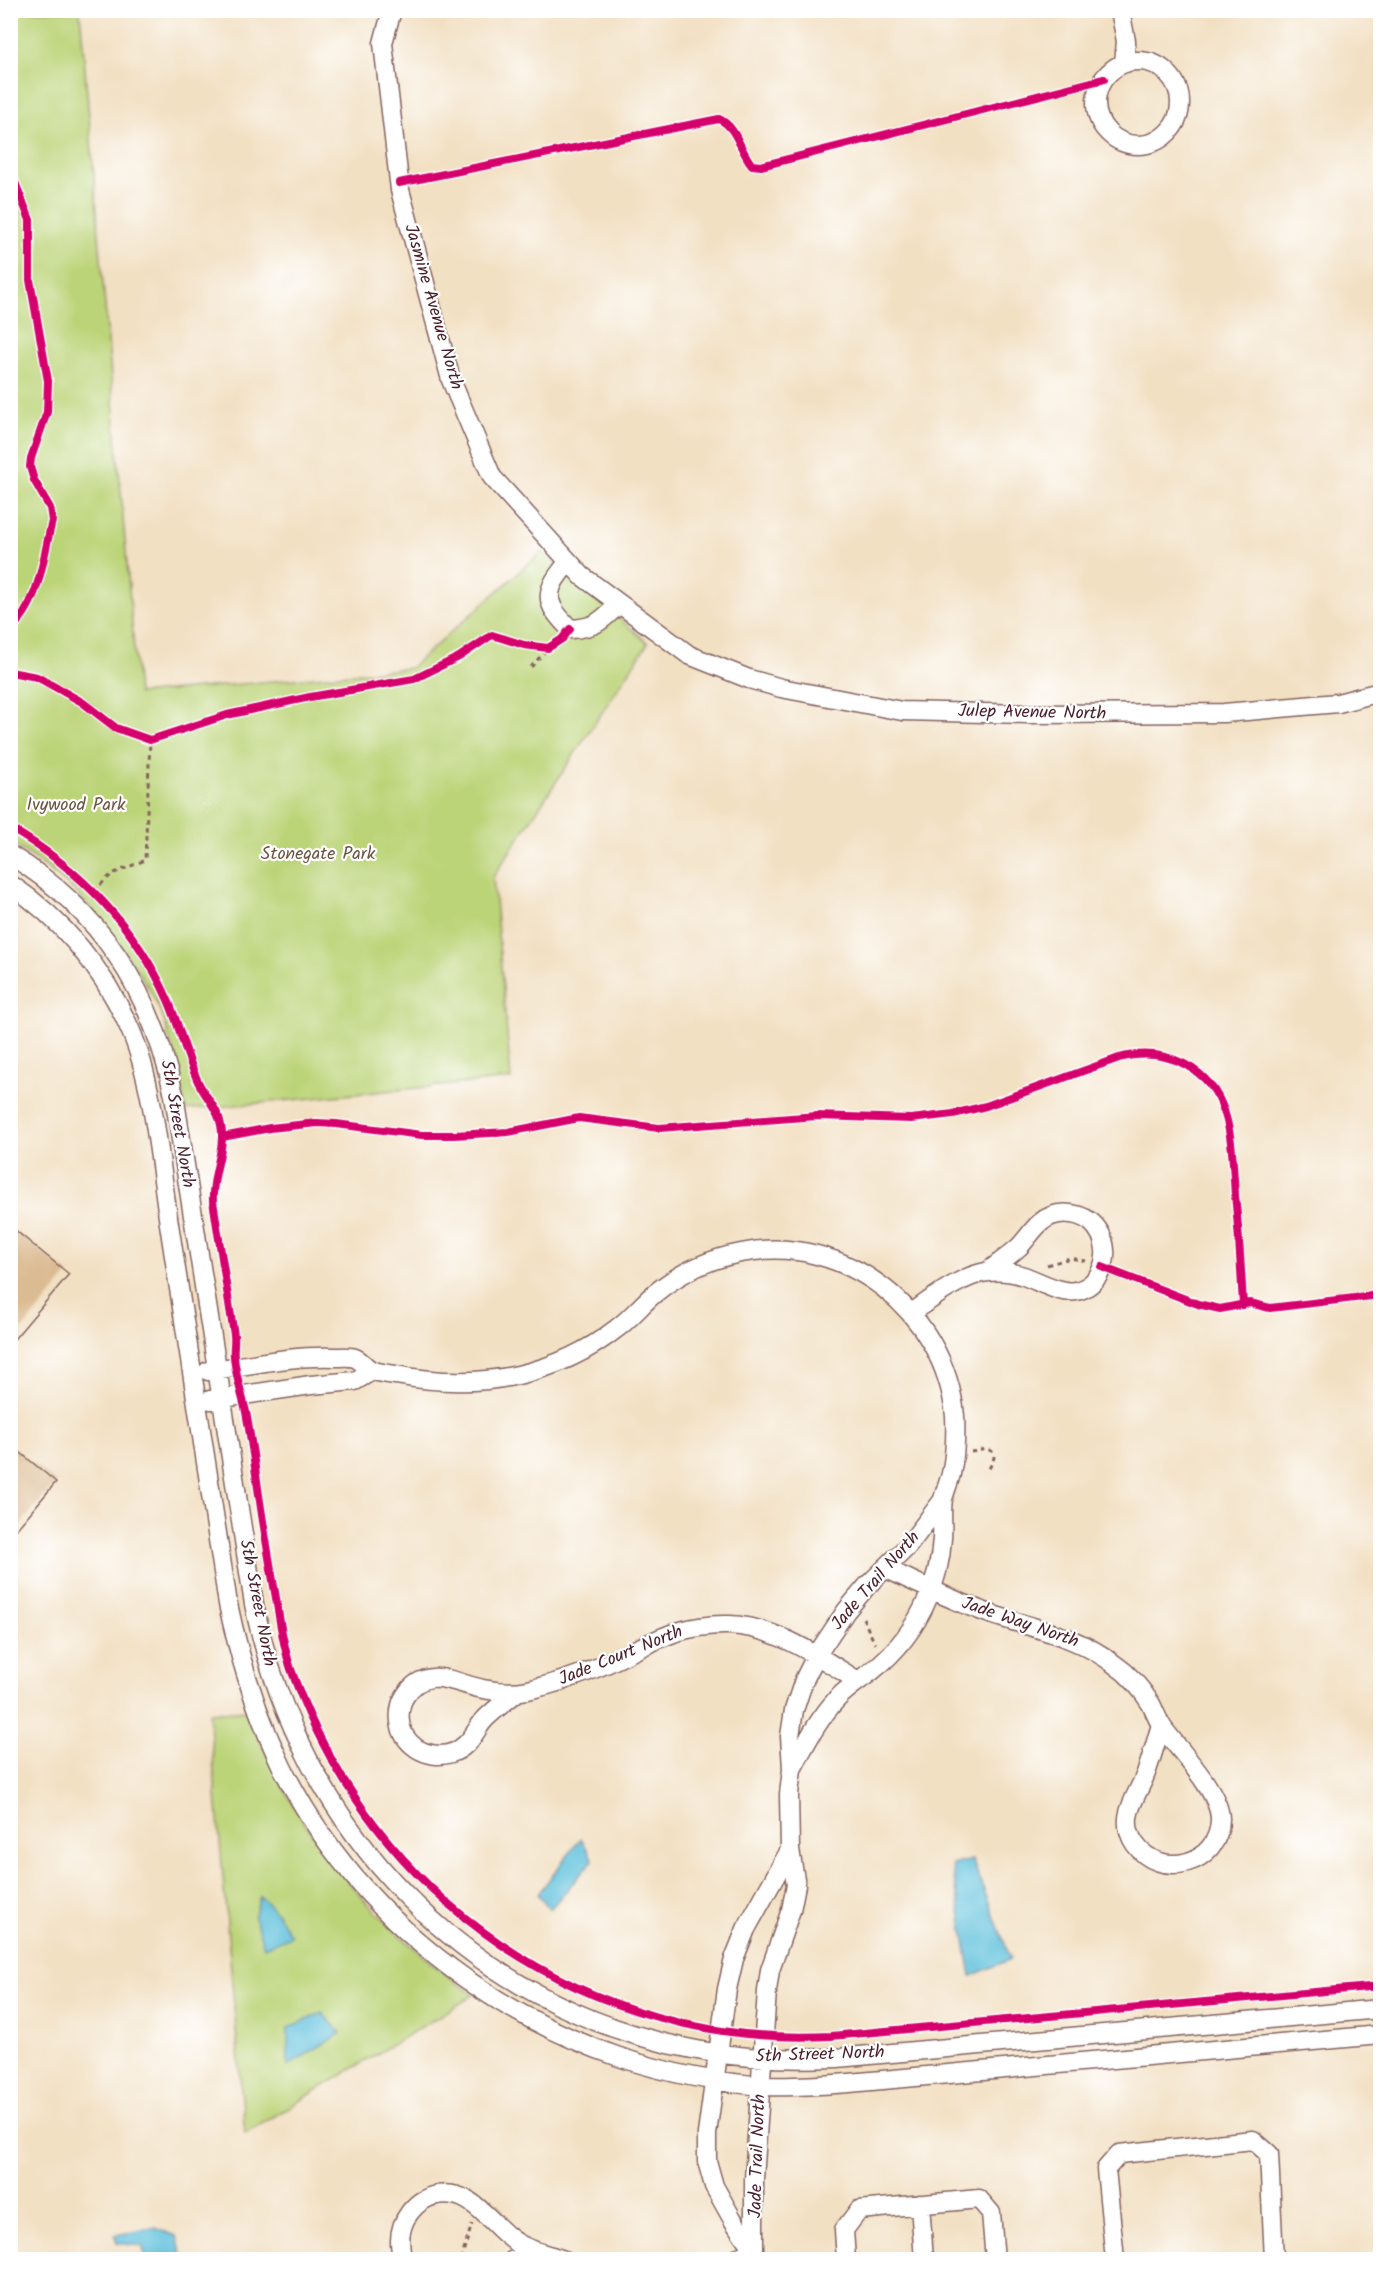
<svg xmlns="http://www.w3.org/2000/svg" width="1391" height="2270" font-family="Kalam,sans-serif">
<rect width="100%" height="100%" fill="#fff"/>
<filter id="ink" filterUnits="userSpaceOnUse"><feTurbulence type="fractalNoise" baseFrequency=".0167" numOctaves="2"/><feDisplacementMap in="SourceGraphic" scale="12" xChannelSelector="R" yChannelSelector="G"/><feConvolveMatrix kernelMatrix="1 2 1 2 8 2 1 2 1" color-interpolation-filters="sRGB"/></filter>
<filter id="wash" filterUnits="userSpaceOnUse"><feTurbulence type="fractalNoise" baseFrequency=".008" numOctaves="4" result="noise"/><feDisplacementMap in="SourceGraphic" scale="24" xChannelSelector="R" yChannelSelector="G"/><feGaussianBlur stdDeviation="1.35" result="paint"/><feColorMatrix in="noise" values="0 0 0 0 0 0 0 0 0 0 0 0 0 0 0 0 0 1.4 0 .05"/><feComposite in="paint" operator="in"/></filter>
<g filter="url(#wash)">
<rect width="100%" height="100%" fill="#f2e0c3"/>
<path fill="#bcd478" stroke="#837a52" stroke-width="1.5" d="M 10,11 L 80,11 L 138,694 L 410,668 L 542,552 L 648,643 L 493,877 L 511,1079 L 186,1110 C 179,1081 174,1049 164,1021 C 156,998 142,977 128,957 C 93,905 64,876 11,843 Z
M 247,1710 C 296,1833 366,1918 474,1995 L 245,2134 L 209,1713 Z"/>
<path fill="#5dc0db" stroke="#547083" stroke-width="1.5" d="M 581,1838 L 593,1860 L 550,1909 L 538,1894 Z
M 972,1860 L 1011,1959 L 971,1976 L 952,1865 Z
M 260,1896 L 277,1913 L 291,1936 L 264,1947 L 254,1917 Z
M 322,2013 L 341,2033 L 288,2066 L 288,2028 Z
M 155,2228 L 177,2236 L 183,2259 L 147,2259 L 142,2246 L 117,2243 L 115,2235 Z"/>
<g id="blocks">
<path fill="#dbbb92" d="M 10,1226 L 69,1274 L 10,1344 Z
M 10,1444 L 56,1482 L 10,1537 Z"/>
</g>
</g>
<g filter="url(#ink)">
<use href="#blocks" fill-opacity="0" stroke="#856360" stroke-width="1.5"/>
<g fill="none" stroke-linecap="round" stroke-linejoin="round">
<defs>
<path id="minor" d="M 392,10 L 383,43 L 400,190 L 451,380 L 492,477 L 582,576 L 689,655 L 749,679 L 781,688 L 902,711 L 1029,714 L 1224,713 L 1338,703 L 1380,692
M 1120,10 L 1126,41 L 1124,63
M1096 103a42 42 0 1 1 84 0a42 42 0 1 1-84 0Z
M 568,561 C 564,569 555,577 552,586 C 544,604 559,617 570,629 C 596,628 601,621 619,604
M 10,855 C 102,911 151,991 174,1095 L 254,1604 C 299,1829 468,2008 697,2050 C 743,2059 790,2060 837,2058 L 1380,2009
M 10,884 C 64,921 104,970 130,1029 C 154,1084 160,1164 169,1224 C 189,1351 208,1478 228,1604 C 240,1661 257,1715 282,1767 C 372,1949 566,2075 768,2086 C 795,2087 822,2085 849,2083 L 1380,2035
M 912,1313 C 931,1299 964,1274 988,1272 C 999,1271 1013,1272 1024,1276 C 1049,1285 1076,1306 1098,1276 C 1103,1268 1106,1259 1105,1250 C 1104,1239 1099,1229 1091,1222 C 1076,1211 1054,1210 1040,1223 C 1032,1230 1027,1239 1019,1247 C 1009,1256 998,1264 987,1272
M 208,1371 C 250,1365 293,1355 336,1357 C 341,1357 350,1356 355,1358 C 361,1360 365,1367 371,1370 C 378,1373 388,1374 396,1375 C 437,1383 477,1384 518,1375 C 553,1367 587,1352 616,1329 C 630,1319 641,1305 654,1294 C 679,1273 709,1259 741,1253 C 845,1232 945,1312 955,1416 C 956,1436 955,1455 951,1474 C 949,1482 945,1491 943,1499 C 941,1511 943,1525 942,1538 C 941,1559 936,1580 927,1600 C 915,1628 896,1652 872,1671 C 860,1680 847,1688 837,1699 C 818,1719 805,1745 792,1769
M 210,1400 L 311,1385 L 355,1381 L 372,1371
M 885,1568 C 920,1585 956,1602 993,1615 C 1036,1629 1078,1636 1114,1664 C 1129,1674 1141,1688 1151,1704 C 1155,1712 1158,1721 1163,1728 C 1179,1750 1220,1792 1220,1819 C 1220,1865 1160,1880 1135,1844 C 1117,1817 1137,1798 1146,1773 C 1152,1757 1156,1741 1161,1725
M 517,1692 C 506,1701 495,1709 485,1719 C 478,1726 474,1737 466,1744 C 448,1762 417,1757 404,1735 C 398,1723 398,1707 405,1696 C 426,1663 456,1684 483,1689 C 498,1692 514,1693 528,1690 C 555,1684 581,1675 606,1664 C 650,1644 678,1623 730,1625 C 777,1627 819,1657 858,1681
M 920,2204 L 924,2260
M 754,2251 L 733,2220 L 714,2186 L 707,2161 L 707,2134 L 727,1989 L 734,1959 L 746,1929 L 790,1850
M 403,2260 C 398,2243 399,2226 410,2212 C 417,2203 426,2197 437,2195 C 475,2189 489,2225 516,2242 C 531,2252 548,2254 564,2260
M 513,2260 L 542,2255
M 731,2260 L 754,2251
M 756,2260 L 754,2251 L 754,2179 L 767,1991 L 770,1970 L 791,1910 L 796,1885 L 790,1850 L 789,1794 L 792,1769 L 790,1736 L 794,1710 L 804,1680 L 816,1656 L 846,1611 L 867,1586 L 908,1546 L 943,1500
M 846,2260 L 844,2230 L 859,2210 L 979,2199 L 991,2213 L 995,2260
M 1115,2260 L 1106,2169 L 1119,2154 L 1253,2140 L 1269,2154 L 1274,2260"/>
</defs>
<use href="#minor" stroke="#856360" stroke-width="21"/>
<path stroke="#856360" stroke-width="3" stroke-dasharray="4.5 4.5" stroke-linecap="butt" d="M 531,667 L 548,648
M 94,891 L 112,874 L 145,860 L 150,740
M 1047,1265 L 1070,1258 L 1086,1261
M 971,1452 L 987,1449 L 993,1452 L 994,1458 L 989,1469
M 863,1618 L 875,1644
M 461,2260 L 472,2224"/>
<use href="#minor" stroke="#fff" stroke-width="18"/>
<defs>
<path id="cycleway" d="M 10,170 L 30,220 L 30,280 L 48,381 L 47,412 L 31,458 L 30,467 L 34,480 L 50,508 L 52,521 C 43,556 40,605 10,629
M 399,183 L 719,119 C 737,127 740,151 752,165 L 761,166 L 1104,79
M 10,672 L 37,677 L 82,702 L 116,728 L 150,740 L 227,715 L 310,697 L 414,679 L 459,657 L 492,635 L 524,645 L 548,648 L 562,639 L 570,629
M 10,828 C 79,868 136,927 168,1000 C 179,1025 185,1052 196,1077 C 202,1094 218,1107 221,1125 C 226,1150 211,1175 213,1201 L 234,1335 C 235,1342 233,1349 234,1356 C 235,1374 242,1394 246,1412 C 251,1439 255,1467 259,1495 C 264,1529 270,1564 276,1598 C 280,1622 283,1646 291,1669 C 371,1899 588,2049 831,2036 L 1380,1986
M 222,1137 L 270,1128 L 317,1123 L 336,1124 L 422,1135 L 454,1135 L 508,1132 L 579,1118 L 659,1128 L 817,1116 L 911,1119 L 953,1114 L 986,1106 L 1119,1058 C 1165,1046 1211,1067 1225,1114 C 1233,1139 1233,1169 1235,1195 C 1239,1232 1241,1268 1243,1305
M 1102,1267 L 1198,1304 L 1220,1309 L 1250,1303 L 1270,1308 L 1380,1295"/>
</defs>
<use href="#cycleway" stroke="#fff" stroke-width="11"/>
<use href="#cycleway" stroke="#d6006c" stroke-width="8"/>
</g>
</g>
<g text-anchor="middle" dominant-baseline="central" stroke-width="4.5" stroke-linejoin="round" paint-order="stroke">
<g font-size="18" fill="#4a1f2b" stroke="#fff">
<text transform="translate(433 307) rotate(74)">Jasmine Avenue North</text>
<text transform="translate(1032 713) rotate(1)">Julep Avenue North</text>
<text transform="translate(177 1124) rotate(80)">5th Street North</text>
<text transform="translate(876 1581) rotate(-49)">Jade Trail North</text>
<text transform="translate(257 1603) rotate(79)">5th Street North</text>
<text transform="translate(1020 1623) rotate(19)">Jade Way North</text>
<text transform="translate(621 1656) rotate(-22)">Jade Court North</text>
<text transform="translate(820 2055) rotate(-2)">5th Street North</text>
<text transform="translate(758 2156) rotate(-88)">Jade Trail North</text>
</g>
<g font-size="18" fill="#6c5542" stroke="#fff">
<text x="76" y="805">Ivywood Park</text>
<text x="318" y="854">Stonegate Park</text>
</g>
</g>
<rect width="1391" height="2270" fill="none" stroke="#fff" stroke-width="36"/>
</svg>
